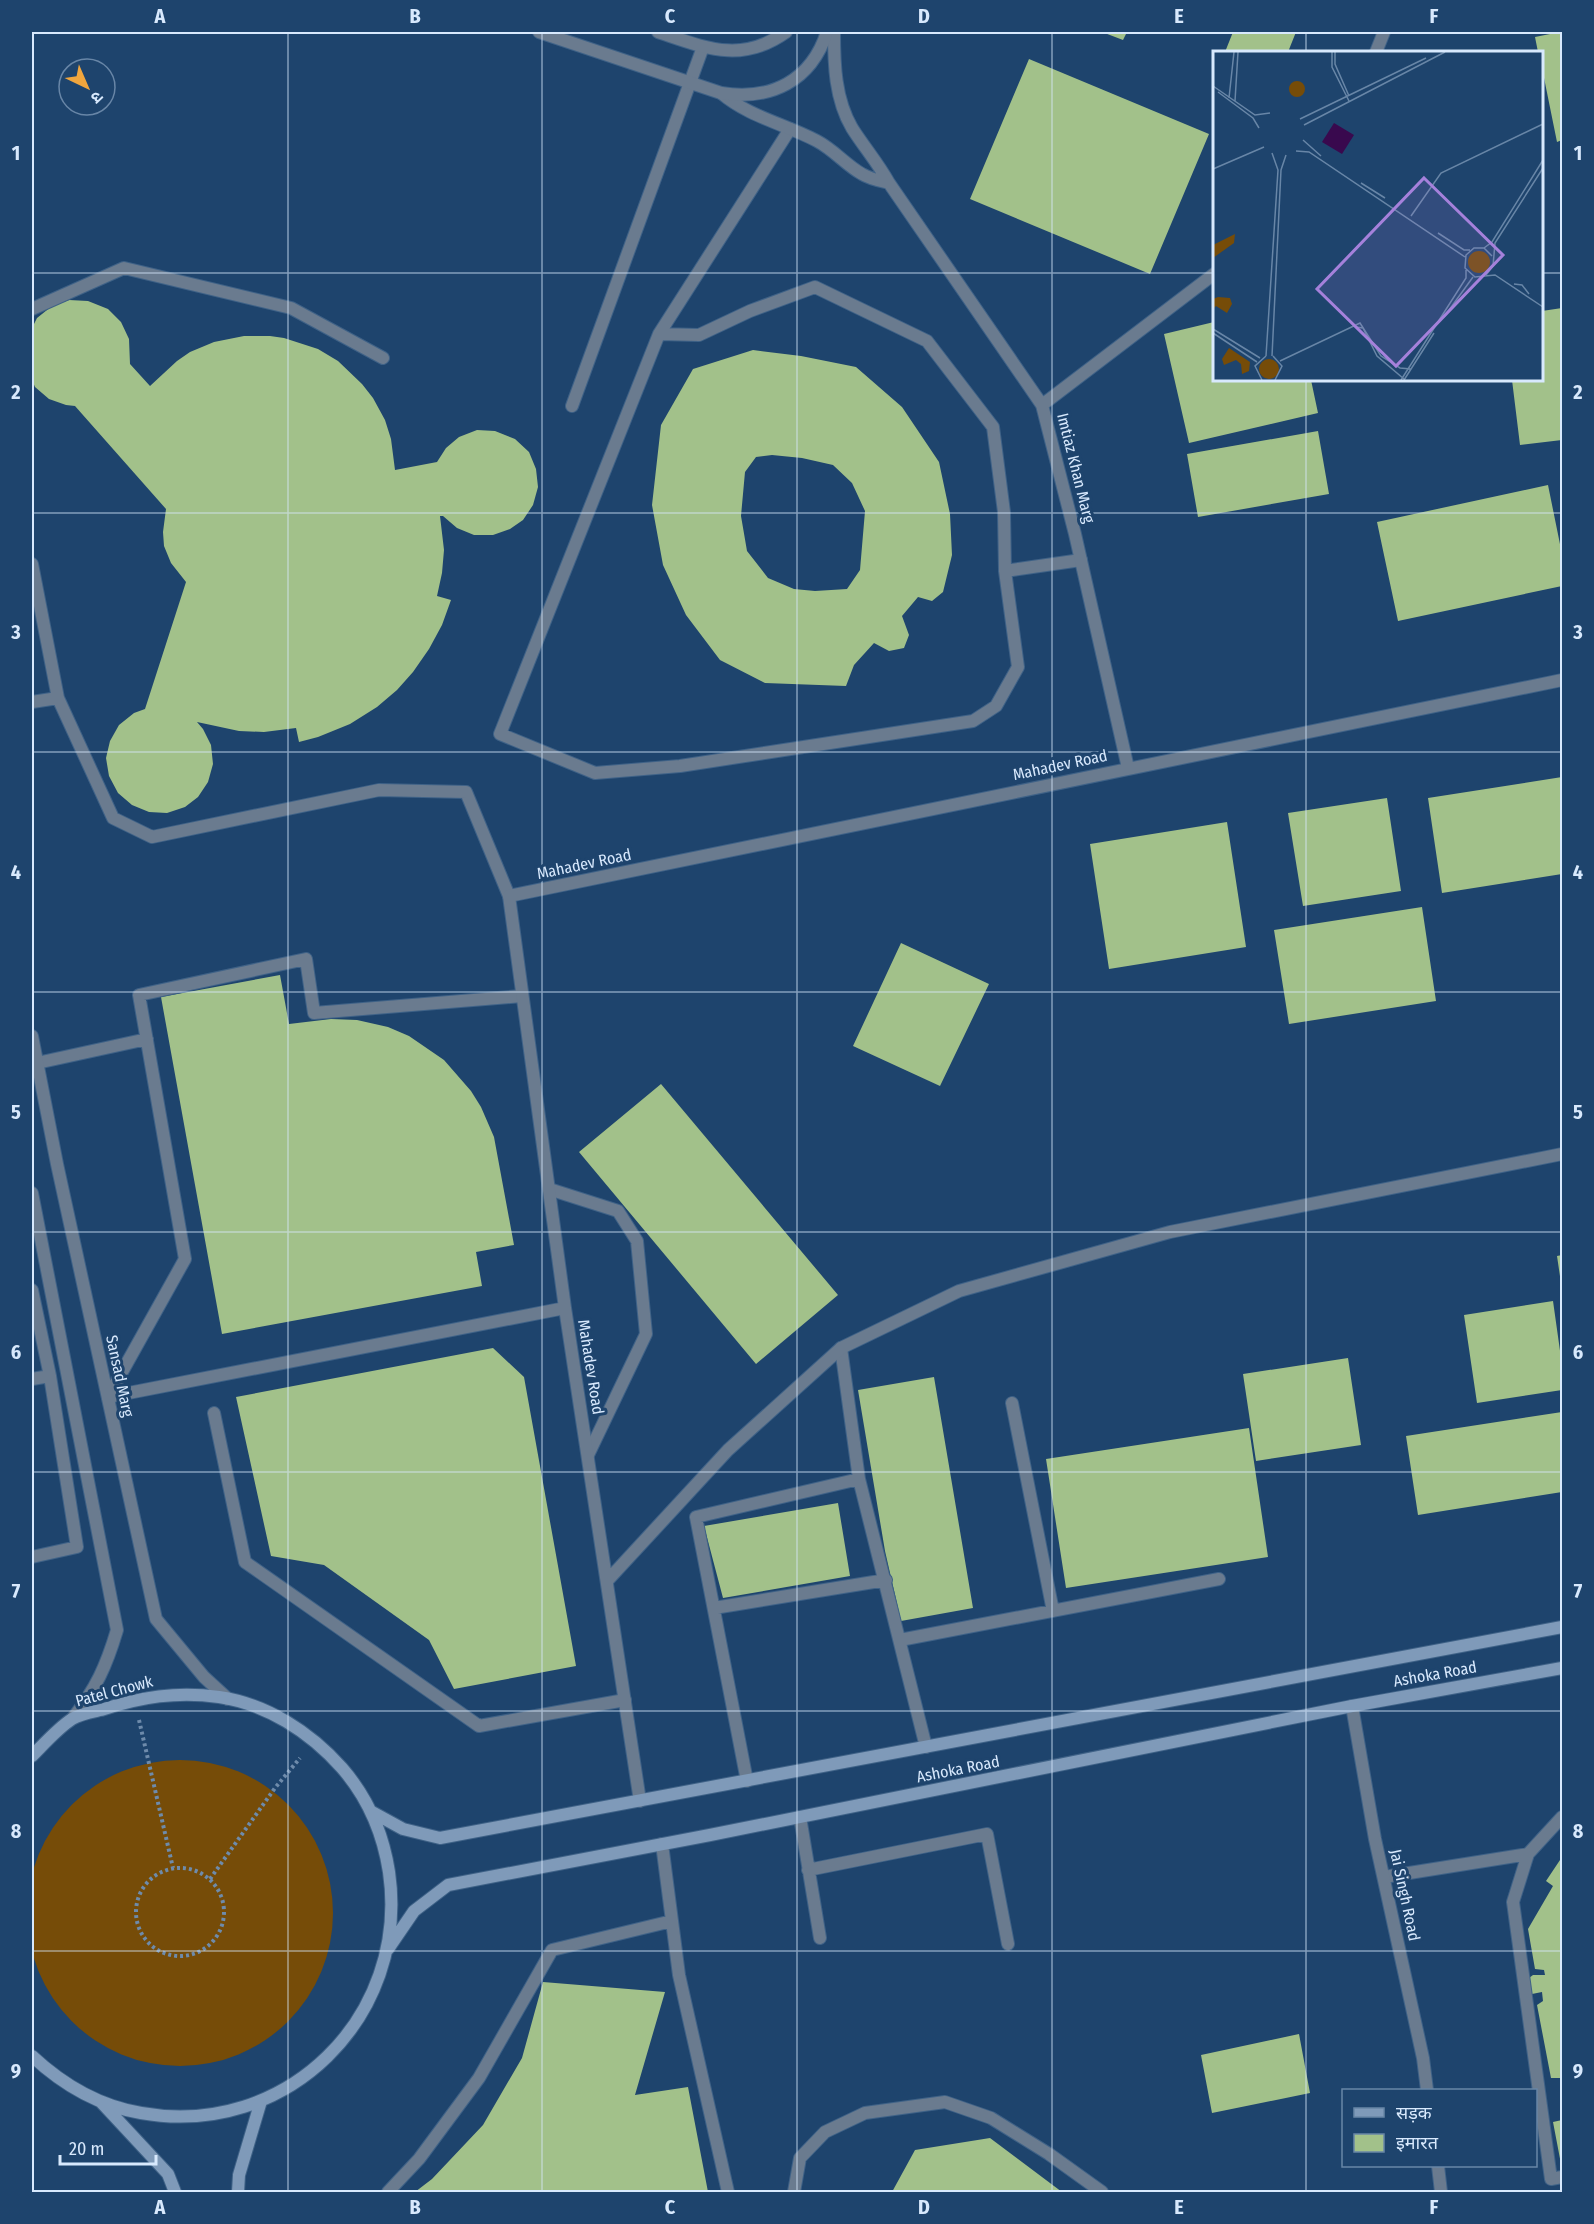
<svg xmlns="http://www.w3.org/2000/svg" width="1594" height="2224" font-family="'Fira Sans Condensed','Noto Sans Devanagari',sans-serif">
<rect width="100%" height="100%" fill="#1e446d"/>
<path fill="#764c08" d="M27 1913a153 153 0 1 1 306 0a153 153 0 1 1-306 0Z"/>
<path fill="#a2c18a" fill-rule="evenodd" d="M 1102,32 L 1127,32 L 1123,40 Z
M 1233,32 L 1296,32 L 1288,52 L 1225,52 Z
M 1560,32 L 1562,32 L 1562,140 L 1557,142 L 1542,68 L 1542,52 L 1538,52 L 1535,37 Z
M 1029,59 L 1209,134 L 1150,274 L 970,199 Z
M 69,300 L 88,301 L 108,309 L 121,322 L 129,339 L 130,364 L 150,386 L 177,361 L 190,352 L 214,342 L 244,336 L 270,336 L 284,338 L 318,349 L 338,361 L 362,384 L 373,398 L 385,420 L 391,439 L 395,470 L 437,462 L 446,448 L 459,437 L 477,430 L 495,431 L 515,439 L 529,452 L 536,469 L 538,487 L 533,505 L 523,520 L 510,529 L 493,535 L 474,535 L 457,528 L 443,516 L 440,516 L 444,550 L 442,573 L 437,596 L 451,600 L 442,625 L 429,649 L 413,672 L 397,690 L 377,707 L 350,724 L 318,737 L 299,742 L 296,728 L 264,732 L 239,731 L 197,722 L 203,729 L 211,745 L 213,764 L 208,782 L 198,797 L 185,807 L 167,813 L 149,812 L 132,805 L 118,793 L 109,776 L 106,758 L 110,741 L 119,725 L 134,713 L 145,709 L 186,582 L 171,563 L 164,546 L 163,532 L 166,509 L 75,406 L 66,405 L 49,399 L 35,387 L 32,380 L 32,328 L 37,318 L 52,306 Z
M 1562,308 L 1562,440 L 1520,445 L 1512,380 L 1542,380 L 1542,311 Z
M 1214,322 L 1214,380 L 1311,380 L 1318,413 L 1189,443 L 1164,334 Z
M 753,350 L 801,356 L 856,367 L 902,407 L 939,462 L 950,514 L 952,555 L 943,592 L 932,601 L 918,597 L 902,616 L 909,635 L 904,648 L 889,651 L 874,643 L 854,665 L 846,686 L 765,683 L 720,660 L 686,615 L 663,565 L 652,505 L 661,425 L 693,369 ZM 772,455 L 802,458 L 833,465 L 852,483 L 865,511 L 860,570 L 847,589 L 815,591 L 794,589 L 768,578 L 747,551 L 741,516 L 745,472 L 756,457 Z
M 1318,431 L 1329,494 L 1198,517 L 1187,454 Z
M 1548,485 L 1562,554 L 1562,586 L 1398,621 L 1377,522 Z
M 1562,777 L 1562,874 L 1442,893 L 1428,798 Z
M 1387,798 L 1401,891 L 1303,906 L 1288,813 Z
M 1227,822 L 1246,947 L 1109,969 L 1090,844 Z
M 1422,907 L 1436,1001 L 1289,1024 L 1274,930 Z
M 901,943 L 989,984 L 940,1086 L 853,1046 Z
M 280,975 L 289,1024 L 331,1019 L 357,1020 L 388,1027 L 409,1036 L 444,1060 L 471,1091 L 481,1107 L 494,1137 L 514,1245 L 476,1252 L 482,1286 L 222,1334 L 161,997 Z
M 661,1084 L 838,1295 L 756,1364 L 579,1152 Z
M 1562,1255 L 1562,1283 L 1561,1283 L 1557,1256 Z
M 1553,1301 L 1562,1365 L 1562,1390 L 1477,1403 L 1464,1315 Z
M 493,1348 L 524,1377 L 576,1666 L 454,1689 L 429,1640 L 324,1565 L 271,1556 L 236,1397 Z
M 1348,1358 L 1361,1445 L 1256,1461 L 1243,1374 Z
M 934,1377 L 973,1608 L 901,1621 L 885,1551 L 858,1390 Z
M 1562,1412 L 1562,1492 L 1418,1515 L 1406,1436 Z
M 1249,1428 L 1268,1557 L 1066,1588 L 1046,1459 Z
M 838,1503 L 850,1576 L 723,1598 L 704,1526 Z
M 1562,1857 L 1562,2078 L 1551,2078 L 1537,2005 L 1543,2001 L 1542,1992 L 1532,1994 L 1529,1978 L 1533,1975 L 1545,1975 L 1544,1970 L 1535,1969 L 1528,1929 L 1553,1886 L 1546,1881 Z
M 543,1982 L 665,1992 L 635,2095 L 688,2087 L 708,2192 L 415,2192 L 432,2179 L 483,2125 L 522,2058 Z
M 1299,2034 L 1310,2093 L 1212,2113 L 1201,2055 Z
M 1562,2120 L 1562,2164 L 1561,2164 L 1553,2122 Z
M 990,2138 L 1062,2192 L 892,2192 L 915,2150 Z"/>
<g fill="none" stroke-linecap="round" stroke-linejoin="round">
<defs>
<path id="service" d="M 32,309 L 124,268 L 291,308 L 383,358
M 659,334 L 699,335 L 750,311 L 815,287 L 927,341 L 993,427 L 1004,512 L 1005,571 L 1018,667 L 996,706 L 973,721 L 680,766 L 595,773 L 500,734 L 659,334 L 790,129
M 572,406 L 703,47
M 32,564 L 58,698 L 113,818 L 152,837 L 379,790 L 466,792 L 509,896
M 1005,571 L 1081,560
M 32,702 L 58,698
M 37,1063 L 147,1039
M 549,1189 L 618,1211 L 637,1241 L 646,1334 L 588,1455
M 32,1290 L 50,1376 L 32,1379
M 841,1348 L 859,1479 L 926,1747
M 108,1397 L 185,1259 L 139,995 L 306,959 L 314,1013 L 522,996
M 1012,1403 L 1053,1611
M 214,1413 L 245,1562 L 479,1726 L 625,1700
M 32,1557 L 77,1547 L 50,1376
M 714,1608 L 886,1580
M 900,1640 L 1219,1579
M 747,1781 L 696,1517 L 859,1479
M 800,1817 L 820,1938
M 1562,1817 L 1528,1854 L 1513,1902 L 1551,2179 L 1562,2177
M 662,1844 L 679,1975 L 728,2192
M 808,1870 L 987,1834 L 1008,1944
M 1384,1877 L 1528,1854
M 388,2192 L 419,2159 L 479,2078 L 552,1950 L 672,1921
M 794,2192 L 800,2158 L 825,2132 L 865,2113 L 945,2102 L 991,2118 L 1049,2154 L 1102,2192"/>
<path id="minor" d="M 834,32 C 834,64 835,99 852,128 C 864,147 878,163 889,183 L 1042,405 L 1075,534 L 1128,768
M 1376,52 L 1384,32
M 721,93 C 749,117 785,124 817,141 C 834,150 846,165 862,174 C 870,179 881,181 889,183
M 1042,405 L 1214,274
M 108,1397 L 565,1308
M 607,1581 L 728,1450 L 841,1348 L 959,1291 L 1170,1232 L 1562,1154
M 640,1801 L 565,1308 L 509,896 L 1562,680"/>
<path id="tertiary" d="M 539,32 L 721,93 C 771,101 811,81 827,32
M 658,32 C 706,48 741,64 786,32
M 32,1036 L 57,1164 L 156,1619 L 204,1677 L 228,1699
M 32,1193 L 117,1630 C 106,1667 96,1688 73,1718
M 1352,1706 L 1375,1839 L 1423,2058 L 1427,2090
M 1438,2166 L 1441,2192"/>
<path id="secondary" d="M 32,1756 C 44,1744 58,1728 72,1719 C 80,1714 92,1712 101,1710 C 141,1697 177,1691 219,1697 C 267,1704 310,1732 342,1768 C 368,1798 383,1833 389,1872 C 410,2017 286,2139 141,2113 C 99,2106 62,2084 32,2056
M 372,1812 L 403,1829 L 440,1838 L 1562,1627
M 388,1949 L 414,1911 L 448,1885 L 710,1835 L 1352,1706 L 1562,1668
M 101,2102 L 168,2174 L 175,2192
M 238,2192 L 239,2175 L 261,2101"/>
</defs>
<use href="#service" stroke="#3f6287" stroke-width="14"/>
<use href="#minor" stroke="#3f6287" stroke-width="14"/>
<use href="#tertiary" stroke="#3f6287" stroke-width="14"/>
<use href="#secondary" stroke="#3f6287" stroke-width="14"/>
<path stroke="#6e8bab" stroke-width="4" stroke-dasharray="3 3" stroke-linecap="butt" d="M 139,1720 L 173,1868
M136 1912a44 44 0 1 1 88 0a44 44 0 1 1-88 0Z
M 210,1879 L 275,1788 L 300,1758"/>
<use href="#service" stroke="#6a7b8f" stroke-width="12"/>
<use href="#minor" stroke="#6a7b8f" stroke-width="12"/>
<use href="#tertiary" stroke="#6a7b8f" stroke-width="12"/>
<use href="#secondary" stroke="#7f9ab9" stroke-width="12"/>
</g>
<path fill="none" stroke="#d8e9fd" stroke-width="1.5" stroke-opacity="0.55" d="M 288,32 L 288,2192M 542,32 L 542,2192M 797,32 L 797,2192M 1052,32 L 1052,2192M 1306,32 L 1306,52M 32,273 L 1214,273M 1542,273 L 1562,273M 1306,380 L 1306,2192M 32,513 L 1562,513M 32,752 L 1562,752M 32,992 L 1562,992M 32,1232 L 1562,1232M 32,1472 L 1562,1472M 32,1711 L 1562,1711M 32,1951 L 1562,1951"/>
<g text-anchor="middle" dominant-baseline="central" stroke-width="6" stroke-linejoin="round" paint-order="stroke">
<g font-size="16" fill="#d8e9fd" stroke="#1e446d">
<text transform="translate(1076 468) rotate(76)">Imtiaz Khan Marg</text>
<text transform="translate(1060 765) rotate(-12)">Mahadev Road</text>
<text transform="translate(584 864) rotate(-12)">Mahadev Road</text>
<text transform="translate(591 1367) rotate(81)">Mahadev Road</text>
<text transform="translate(120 1376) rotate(78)">Sansad Marg</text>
<text transform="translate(1435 1674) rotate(-10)">Ashoka Road</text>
<text transform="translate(114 1691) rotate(-15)">Patel Chowk</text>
<text transform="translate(958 1769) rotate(-11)">Ashoka Road</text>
<text transform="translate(1405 1895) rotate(78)">Jai Singh Road</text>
</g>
</g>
<g transform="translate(1213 51)">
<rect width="330" height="330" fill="#1e446d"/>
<path d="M76 38a8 8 0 1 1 16 0a8 8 0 1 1-16 0ZM 22,183 L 21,192 L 0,207 L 0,194 ZM255 211a11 11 0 1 1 22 0a11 11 0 1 1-22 0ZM 5,246 L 17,247 L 19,253 L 14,262 L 3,255 L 0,258 L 0,248 ZM 16,297 L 37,311 L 36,320 L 29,323 L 28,313 L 23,309 L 11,314 L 9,308 ZM46 318a10 10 0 1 1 20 0a10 10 0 1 1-20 0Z" fill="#764c08"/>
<path d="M 121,72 L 141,84 L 129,103 L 109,91 Z" fill="#39094e"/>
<path fill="none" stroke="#6886a7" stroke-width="1.5" d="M 119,1 L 119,16 L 136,50M 122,1 L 122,13 L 136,45M 0,35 L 42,64 L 57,62M 5,41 L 40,67 L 46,77M 16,47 L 21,1M 22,50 L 25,1M 87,68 L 213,7M 91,74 L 232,1M 90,89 L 108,105M 83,100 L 96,101 L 252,206M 0,118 L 51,96M 148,132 L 172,147M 198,165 L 228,122 L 330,73M 225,182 L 251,199 L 257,199M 271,197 L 279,191 L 330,109M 279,205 L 271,197 L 261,197 L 253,204 L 252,217 L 262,226 L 282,224 L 330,256M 273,224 L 280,215 L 282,192 L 330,117M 301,233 L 309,234 L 316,243M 231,266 L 260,226M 142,276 L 150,277 L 164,305 L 191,328M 0,278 L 47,307M 0,282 L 44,311M 53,305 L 65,119 L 59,102M 59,305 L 68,119 L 73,104M 60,305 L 69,315 L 62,329M 67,310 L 147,272 L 168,305 L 187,317 L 198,318M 49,329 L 42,315 L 53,305M 188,329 L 253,227 L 253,219M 191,329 L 221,282"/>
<path fill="#a581db" fill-opacity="0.15" stroke="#a581db" stroke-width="3" d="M 211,127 L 290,204 L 183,315 L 104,238 Z"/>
<rect width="330" height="330" fill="none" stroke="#d8e9fd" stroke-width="3"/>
</g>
<rect width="1594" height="2224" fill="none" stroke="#1e446d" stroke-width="66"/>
<rect x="1342" y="2089" width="195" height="78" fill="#1e446d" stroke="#6886a7" stroke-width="1.5"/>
<rect x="1354" y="2108" width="30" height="9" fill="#7f9ab9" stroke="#6886a7" stroke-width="1.5"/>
<text x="1396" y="2119" font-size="18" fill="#d8e9fd">सड़क</text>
<rect x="1354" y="2134" width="30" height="18" fill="#a2c18a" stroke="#6886a7" stroke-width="1.5"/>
<text x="1396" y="2149" font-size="18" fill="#d8e9fd">इमारत</text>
<g transform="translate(87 87) rotate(136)"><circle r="28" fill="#1e446d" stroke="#6886a7" stroke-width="1.5"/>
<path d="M0-4.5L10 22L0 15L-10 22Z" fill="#f0a63e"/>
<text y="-9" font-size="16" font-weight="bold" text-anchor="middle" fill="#d8e9fd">उ</text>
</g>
<path d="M60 2155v9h96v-9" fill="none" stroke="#d8e9fd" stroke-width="3"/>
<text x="69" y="2155" font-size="18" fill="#d8e9fd" stroke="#1e446d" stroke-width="4.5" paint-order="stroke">20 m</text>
<rect x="33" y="33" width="1528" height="2158" fill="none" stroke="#d8e9fd" stroke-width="2"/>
<g font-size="20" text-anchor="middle" font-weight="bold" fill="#d8e9fd">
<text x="160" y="23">A</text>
<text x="415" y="23">B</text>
<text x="670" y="23">C</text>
<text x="924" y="23">D</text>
<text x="1179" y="23">E</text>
<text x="1434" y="23">F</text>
<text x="16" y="160">1</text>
<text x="1578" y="160">1</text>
<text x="16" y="399">2</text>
<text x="1578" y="399">2</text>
<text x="16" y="639">3</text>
<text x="1578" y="639">3</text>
<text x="16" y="879">4</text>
<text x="1578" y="879">4</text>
<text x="16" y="1119">5</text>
<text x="1578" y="1119">5</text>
<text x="16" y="1359">6</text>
<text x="1578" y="1359">6</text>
<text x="16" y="1598">7</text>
<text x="1578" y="1598">7</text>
<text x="16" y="1838">8</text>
<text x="1578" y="1838">8</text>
<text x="16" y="2078">9</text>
<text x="1578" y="2078">9</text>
<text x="160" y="2214">A</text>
<text x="415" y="2214">B</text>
<text x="670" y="2214">C</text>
<text x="924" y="2214">D</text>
<text x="1179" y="2214">E</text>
<text x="1434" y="2214">F</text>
</g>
</svg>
